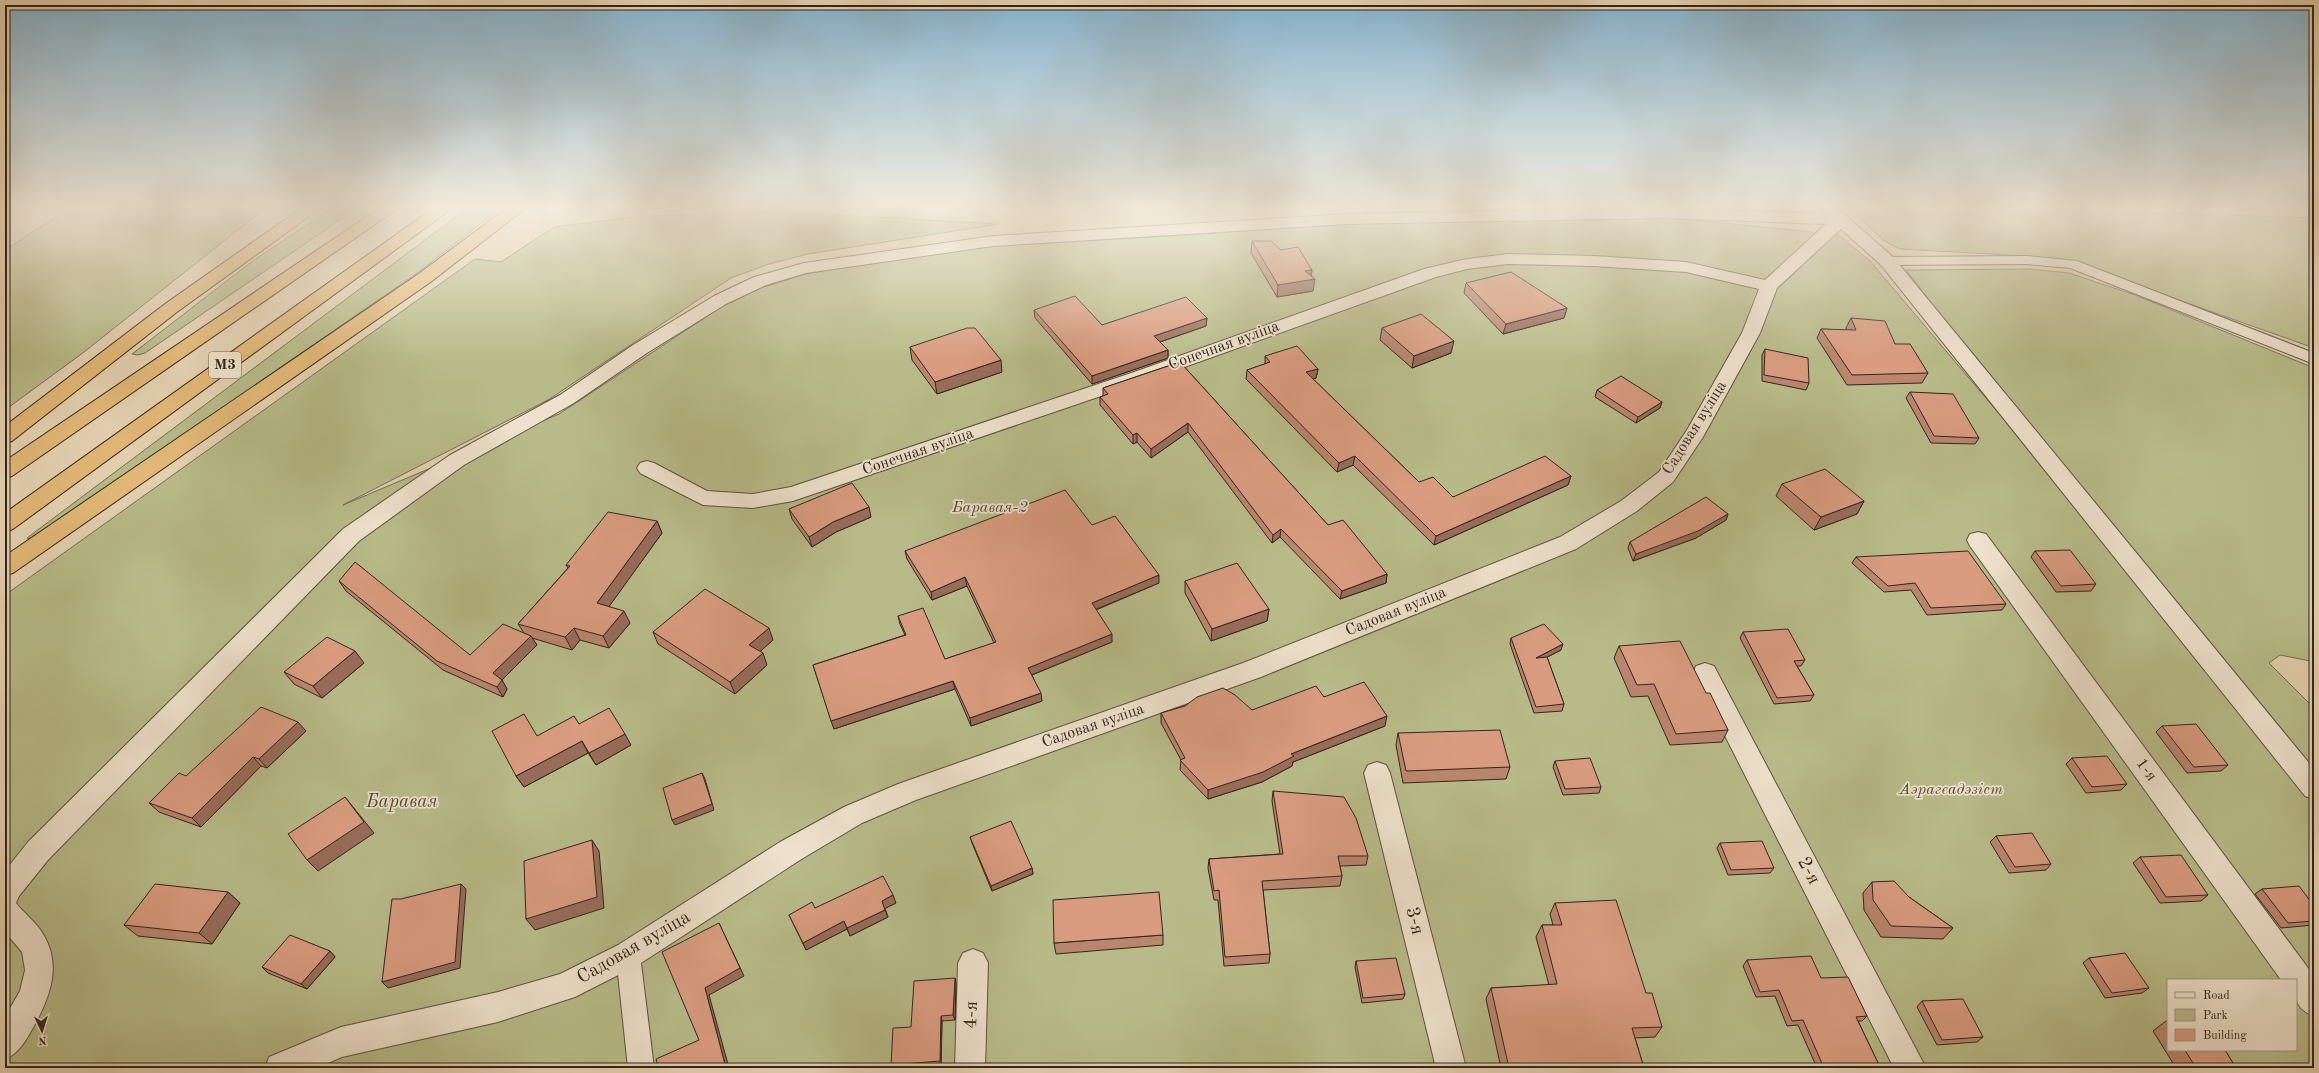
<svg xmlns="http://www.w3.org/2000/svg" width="2319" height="1073" font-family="'Old Standard TT',serif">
<rect width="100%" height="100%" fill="#e5d2b1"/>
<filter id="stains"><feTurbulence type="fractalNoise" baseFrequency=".005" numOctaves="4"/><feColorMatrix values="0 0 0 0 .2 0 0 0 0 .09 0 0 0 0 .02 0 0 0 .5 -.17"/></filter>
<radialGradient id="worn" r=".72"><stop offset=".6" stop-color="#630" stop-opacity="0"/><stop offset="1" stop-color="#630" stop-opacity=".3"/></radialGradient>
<path fill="#b8bb89" stroke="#747052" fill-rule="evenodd" d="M 71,207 L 267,207 L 84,352 L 5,410 L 5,250 Z
M 334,207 L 359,207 L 145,353 L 138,355 L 132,354 L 254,260 Z
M 469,207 L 502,207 L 420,271 L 31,540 L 27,538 Z
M 1853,207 L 1988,207 L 2314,218 L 2314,348 L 2139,286 L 2053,261 L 2029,256 L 1900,249 L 1883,240 L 1855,213 Z
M 783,212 L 999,224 L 808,254 L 769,264 L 731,278 L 548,400 L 343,505 L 559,414 L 724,305 L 761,288 L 806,274 L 896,258 L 994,246 L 1206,234 L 1353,222 L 1666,217 L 1839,235 L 1870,261 L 2023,442 L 1926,296 L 1906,270 L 2030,269 L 2069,273 L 2135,295 L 2314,368 L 2314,663 L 2310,661 L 2280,655 L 2269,663 L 2314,708 L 2314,1068 L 5,1068 L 5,595 L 475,259 L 501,262 L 554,227 L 642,216 ZM 2168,980 L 2296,980 L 2296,1050 L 2168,1050 Z"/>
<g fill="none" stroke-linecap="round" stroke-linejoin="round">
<defs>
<path id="lane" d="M 2027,256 L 2077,261 L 2314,353 L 2314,364 L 2070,268 L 2027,264 L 1887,265 L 1880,261 L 1887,257 Z
M 628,944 L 636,947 L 640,955 L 654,1068 L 628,1068 L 616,955 L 620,947 Z"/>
<path id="street" d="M 1824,207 L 1836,207 L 1893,257 L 2314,769 L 2314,799 L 2305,796 L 1881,265 L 1841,229 L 1777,288 L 1760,333 L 1703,437 L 1673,482 L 1637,511 L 1576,549 L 1261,677 L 916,800 L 862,823 L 800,860 L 638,965 L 575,997 L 498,1022 L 342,1057 L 316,1068 L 265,1068 L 269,1057 L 341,1027 L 498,992 L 560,974 L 618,945 L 780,842 L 844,807 L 898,784 L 1243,663 L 1560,537 L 1621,501 L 1659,472 L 1687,430 L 1742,333 L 1759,289 L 1686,272 L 1594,266 L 1508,264 L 1467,269 L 1436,277 L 1151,379 L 793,501 L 753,508 L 703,505 L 640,473 L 637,468 L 640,463 L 647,461 L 654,463 L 707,491 L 753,494 L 791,487 L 1137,371 L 1424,269 L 1467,259 L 1508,254 L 1594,256 L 1686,262 L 1765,280 L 1826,224 L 1662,218 L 1348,224 L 993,246 L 806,273 L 766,285 L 726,304 L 647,353 L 574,403 L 464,465 L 359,541 L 48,860 L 19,896 L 16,903 C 23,912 32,919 39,928 C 63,960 52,994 34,1026 C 26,1040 20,1053 5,1059 L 5,1017 L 20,991 L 25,970 L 22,952 L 5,932 L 5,871 L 28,842 L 343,529 L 450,455 L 560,395 L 633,345 L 714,296 L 754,277 L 804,263 L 993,236 L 1348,214 L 1662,208 L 1824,214 L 1822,211 Z
M 1978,532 L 1986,534 L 2314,976 L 2314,1016 C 2294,1008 2296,999 2296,980 L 2281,980 L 1970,546 L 1967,540 L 1970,534 Z
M 1705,663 L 1714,666 L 1926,1068 L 1894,1068 L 1693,673 L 1696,666 Z
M 1377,762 L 1386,765 L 1390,773 L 1466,1068 L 1436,1068 L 1364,773 L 1368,765 Z
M 973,949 L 983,953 L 988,963 L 985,1068 L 955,1068 L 958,963 L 963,953 Z"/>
<path id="highway" d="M 303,207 L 322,207 L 177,312 L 12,441 L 5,443 L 5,426 L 165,304 Z
M 381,207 L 400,207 L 12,476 L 5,478 L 5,461 Z
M 435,207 L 454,207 L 13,529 L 5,532 L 5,513 Z
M 508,207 L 527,207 L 432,281 L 13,573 L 5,575 L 5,556 L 420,273 Z"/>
</defs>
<use href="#lane" stroke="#5d5140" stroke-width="2"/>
<use href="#street" stroke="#5d5140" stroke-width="2"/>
<use href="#highway" stroke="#30261a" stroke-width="2"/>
<use href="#lane" fill="#eee2cc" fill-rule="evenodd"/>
<use href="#street" fill="#eee2cc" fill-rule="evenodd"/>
<use href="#highway" fill="#e2b978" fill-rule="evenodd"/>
</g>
<path fill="#bb866e" stroke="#30261a" d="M 1252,241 L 1281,250 L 1312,270 L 1311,276 L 1313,291 L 1277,297 L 1251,253 Z
M 1466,283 L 1567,308 L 1564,318 L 1503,334 L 1464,293 Z
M 1034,310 L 1102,325 L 1207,318 L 1206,326 L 1160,342 L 1168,350 L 1168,358 L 1092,384 L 1035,318 Z
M 1851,318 L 1895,344 L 1928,373 L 1922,383 L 1847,385 L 1817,338 L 1821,329 L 1847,330 L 1846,328 Z
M 1382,328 L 1451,353 L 1412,368 L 1380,340 Z
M 910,347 L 1002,372 L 937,394 L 912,360 Z
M 1765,349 L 1809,383 L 1806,390 L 1762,381 L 1762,355 Z
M 1265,356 L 1318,369 L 1316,378 L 1313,379 L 1419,482 L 1453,497 L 1571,476 L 1568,485 L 1434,545 L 1353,465 L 1337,472 L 1246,379 L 1247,370 L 1265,364 Z
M 1180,362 L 1328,525 L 1387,574 L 1386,583 L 1340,599 L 1280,537 L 1272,543 L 1188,432 L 1151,458 L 1137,442 L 1133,444 L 1100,405 L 1100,397 L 1103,396 L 1103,388 Z
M 1597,390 L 1662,402 L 1660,408 L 1636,423 L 1595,397 Z
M 1910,392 L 1979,438 L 1975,444 L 1931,443 L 1906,398 Z
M 1782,484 L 1864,501 L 1857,514 L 1814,530 L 1776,496 Z
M 789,509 L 871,517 L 836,532 L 812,547 L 792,519 Z
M 1728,514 L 1726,520 L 1696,538 L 1633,561 L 1628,548 L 1630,542 Z
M 657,521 L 662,533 L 609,606 L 630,623 L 609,648 L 580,640 L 572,650 L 532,638 L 537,645 L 502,680 L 507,689 L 503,697 L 443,670 L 346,591 L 339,581 L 470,655 L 524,633 L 518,624 L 568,568 L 566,565 Z
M 1092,525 L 1159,583 L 1096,610 L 1112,642 L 1032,675 L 1042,701 L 971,726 L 955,689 L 834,729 L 813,665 L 905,635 L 900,624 L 898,616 L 945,659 L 994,643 L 967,586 L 932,600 L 907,559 L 905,551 Z
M 2035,551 L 2096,584 L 2091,591 L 2056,592 L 2031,557 Z
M 1856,557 L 2006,604 L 2002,610 L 1927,615 L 1911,590 L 1884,592 L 1852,563 Z
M 1185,581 L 1269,609 L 1267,621 L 1211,641 L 1185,593 Z
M 653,632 L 773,640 L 760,651 L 767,665 L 735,694 L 658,644 Z
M 1743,632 L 1805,660 L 1801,666 L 1797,666 L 1814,695 L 1810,701 L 1774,704 L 1740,638 Z
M 1511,638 L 1561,650 L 1547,657 L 1564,704 L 1562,711 L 1534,713 L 1510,644 Z
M 1619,646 L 1706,693 L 1728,730 L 1722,742 L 1670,745 L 1648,696 L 1631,697 L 1614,658 Z
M 364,663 L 322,698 L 294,684 L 284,672 Z
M 1324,697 L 1385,726 L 1293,762 L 1292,766 L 1262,782 L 1208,799 L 1180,770 L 1181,760 L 1161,723 L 1161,713 L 1185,706 L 1252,710 Z
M 579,724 L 631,745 L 596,765 L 588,753 L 524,787 L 516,776 L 537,736 Z
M 2162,726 L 2228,765 L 2221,771 L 2187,773 L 2156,732 Z
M 306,731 L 267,768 L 261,766 L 201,827 L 159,812 L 149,803 L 186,776 Z
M 1398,733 L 1510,767 L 1506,779 L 1403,783 L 1396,745 Z
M 2072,758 L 2127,784 L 2121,790 L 2086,793 L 2066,764 Z
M 1555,761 L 1601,787 L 1599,793 L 1563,795 L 1553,767 Z
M 1273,791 L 1368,856 L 1366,865 L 1340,866 L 1342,876 L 1340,886 L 1263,890 L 1270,954 L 1269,963 L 1224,966 L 1218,900 L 1214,900 L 1208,868 L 1209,859 L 1280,854 L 1272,801 Z
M 1996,836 L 2051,864 L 2046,870 L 2009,873 L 1990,842 Z
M 970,837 L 1032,868 L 1033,874 L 992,891 L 972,843 Z
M 1720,843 L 1774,868 L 1770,873 L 1728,875 L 1717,848 Z
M 2140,857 L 2208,895 L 2201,901 L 2160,903 L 2133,863 Z
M 1872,882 L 1909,897 L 1953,928 L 1943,939 L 1881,937 L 1864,910 L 1863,893 Z
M 2262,889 L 2314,906 L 2314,925 L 2281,928 L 2255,894 Z
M 228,892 L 240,903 L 212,944 L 138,936 L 124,925 Z
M 896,903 L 885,908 L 888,917 L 850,936 L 847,929 L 806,950 L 789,915 L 815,908 Z
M 1555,903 L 1646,993 L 1662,1027 L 1655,1037 L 1635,1038 L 1644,1068 L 1501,1068 L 1486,999 L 1491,988 L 1549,985 L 1536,937 L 1542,925 L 1553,925 L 1550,914 Z
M 1163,935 L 1163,945 L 1056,954 L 1054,943 Z
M 330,951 L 335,957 L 307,989 L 268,973 L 262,967 Z
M 2089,958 L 2149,988 L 2142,993 L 2105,998 L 2083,963 Z
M 1747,960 L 1821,978 L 1867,1016 L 1862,1021 L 1858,1021 L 1879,1065 L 1876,1068 L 1817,1068 L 1798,1025 L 1787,1026 L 1775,996 L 1756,997 L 1743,966 Z
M 1356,961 L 1405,994 L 1403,999 L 1362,1003 L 1355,967 Z
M 955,978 L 956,984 L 955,1020 L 942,1021 L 941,1066 L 919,1068 L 892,1068 L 891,1065 L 911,1027 Z
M 1922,1001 L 1983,1037 L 1977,1042 L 1937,1045 L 1917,1007 Z
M 2166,1021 L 2168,1021 L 2168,1050 L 2225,1050 L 2236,1068 L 2176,1068 L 2153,1031 Z"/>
<path fill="#986d5a" stroke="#30261a" d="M 1312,270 L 1311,280 L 1315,279 L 1313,291 L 1277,297 L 1278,285 L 1305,271 Z
M 1567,308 L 1564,318 L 1503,334 L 1506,324 Z
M 1207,318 L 1206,326 L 1154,344 L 1154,336 Z
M 1454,341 L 1451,353 L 1412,368 L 1414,356 Z
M 1168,350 L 1168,358 L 1092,384 L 1092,376 Z
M 1001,360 L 1002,372 L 937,394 L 935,382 Z
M 1318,369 L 1316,378 L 1305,382 L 1306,372 Z
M 1662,402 L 1660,408 L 1636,423 L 1638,417 Z
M 1188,423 L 1188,432 L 1151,458 L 1151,449 Z
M 1137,433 L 1137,442 L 1133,444 L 1133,435 Z
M 1355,456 L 1353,465 L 1337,472 L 1339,463 Z
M 1571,476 L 1568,485 L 1434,545 L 1436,536 Z
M 1864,501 L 1857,514 L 1814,530 L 1821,517 Z
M 869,507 L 871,517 L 836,532 L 812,547 L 809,537 L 833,522 Z
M 1728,514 L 1726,520 L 1696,538 L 1633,561 L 1636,554 Z
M 657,521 L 662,533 L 603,615 L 597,603 Z
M 1281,529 L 1280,537 L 1272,543 L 1273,535 Z
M 1387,574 L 1386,583 L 1340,599 L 1342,591 Z
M 1159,575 L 1159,583 L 1092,611 L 1092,603 Z
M 965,577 L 967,586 L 932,600 L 931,592 Z
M 1269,609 L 1267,621 L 1211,641 L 1212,629 Z
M 624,611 L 630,623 L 609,648 L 603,636 Z
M 574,628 L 580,640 L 572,650 L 565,637 Z
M 769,628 L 773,640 L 754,657 L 749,645 Z
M 1112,634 L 1112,642 L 1029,676 L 1028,668 Z
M 531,636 L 537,645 L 502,680 L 507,689 L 503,697 L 497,687 L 493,673 Z
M 1563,644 L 1561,650 L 1534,664 L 1536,658 Z
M 355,651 L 364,663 L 322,698 L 313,686 Z
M 763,653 L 767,665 L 735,694 L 730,682 Z
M 953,681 L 955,689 L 834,729 L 831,721 Z
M 1041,693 L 1042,701 L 971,726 L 970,718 Z
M 1387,716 L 1385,726 L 1293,762 L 1292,766 L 1262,782 L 1208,799 L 1208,790 L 1291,754 Z
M 298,722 L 306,731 L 267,768 L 259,759 Z
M 625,734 L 631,745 L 596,765 L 589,753 Z
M 582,741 L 588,753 L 524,787 L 516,776 Z
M 253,757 L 261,766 L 201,827 L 192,818 Z
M 702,773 L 705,779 L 714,810 L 675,825 L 672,820 Z
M 345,797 L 374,833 L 318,871 L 307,860 Z
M 592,840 L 599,851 L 604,908 L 535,930 L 526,919 Z
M 1032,868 L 1033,874 L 992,891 L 991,886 Z
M 461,884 L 466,889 L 460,968 L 388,988 L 382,982 Z
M 228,892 L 240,903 L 212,944 L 199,933 Z
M 893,895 L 896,903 L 884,909 L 882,901 Z
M 885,910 L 888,917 L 850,936 L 847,928 Z
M 844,921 L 847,929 L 806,950 L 803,943 Z
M 719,923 L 744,976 L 709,995 L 729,1068 L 726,1068 L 705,988 Z
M 330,951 L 335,957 L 307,989 L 301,984 Z
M 955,978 L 956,984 L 955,1020 L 953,1015 Z
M 941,1016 L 942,1021 L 941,1066 L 940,1061 Z
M 562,1064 L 565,1068 L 562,1068 Z"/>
<path fill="#d99c80" stroke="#30261a" d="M 1252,241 L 1271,241 L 1281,250 L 1298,247 L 1312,270 L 1305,271 L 1315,279 L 1278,285 Z
M 1511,272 L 1567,308 L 1506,324 L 1466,283 Z
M 1075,296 L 1102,325 L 1186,297 L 1207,318 L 1154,336 L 1168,350 L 1092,376 L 1034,310 Z
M 1421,314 L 1454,341 L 1414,356 L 1382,328 Z
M 1851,318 L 1885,321 L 1895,344 L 1910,344 L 1928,373 L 1852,375 L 1821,329 L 1856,330 Z
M 967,328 L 975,328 L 1001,360 L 935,382 L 910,347 Z
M 1297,346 L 1318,369 L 1306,372 L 1419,482 L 1433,477 L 1453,497 L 1545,456 L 1571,476 L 1436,536 L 1355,456 L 1339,463 L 1247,370 L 1270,362 L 1265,356 Z
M 1765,349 L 1808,358 L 1809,383 L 1764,375 Z
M 1180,362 L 1328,525 L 1343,520 L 1387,574 L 1342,591 L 1281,529 L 1273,535 L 1188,423 L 1151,449 L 1137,433 L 1133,435 L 1100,397 L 1108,394 L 1103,388 Z
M 1621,376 L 1662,402 L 1638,417 L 1597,390 Z
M 1910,392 L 1953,394 L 1979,438 L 1934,436 Z
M 1825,469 L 1864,501 L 1821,517 L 1782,484 Z
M 852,483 L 869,507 L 833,522 L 809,537 L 789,509 Z
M 1065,490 L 1092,525 L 1115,516 L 1159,575 L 1092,603 L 1112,634 L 1028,668 L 1041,693 L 970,718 L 953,681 L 831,721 L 813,665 L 906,635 L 898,616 L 923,608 L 945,659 L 996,642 L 965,577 L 931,592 L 905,551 Z
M 1706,497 L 1728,514 L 1698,531 L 1636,554 L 1630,542 Z
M 608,512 L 657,521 L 597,603 L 624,611 L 603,636 L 574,628 L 565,637 L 518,624 L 570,566 L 566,565 Z
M 2070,550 L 2096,584 L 2061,586 L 2035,551 Z
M 1968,551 L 2006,604 L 1931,608 L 1915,583 L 1888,586 L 1856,557 Z
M 355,562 L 470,655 L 503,624 L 531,636 L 493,673 L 502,680 L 497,687 L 437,661 L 339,581 Z
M 1237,563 L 1269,609 L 1212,629 L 1185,581 Z
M 705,589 L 769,628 L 749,645 L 763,653 L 730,682 L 653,632 Z
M 1544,624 L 1563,644 L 1536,658 L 1547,657 L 1564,704 L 1536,707 L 1511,638 Z
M 1788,629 L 1805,660 L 1794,661 L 1814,695 L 1777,698 L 1743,632 Z
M 327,637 L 355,651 L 313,686 L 284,672 Z
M 1680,641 L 1706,693 L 1710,693 L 1728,730 L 1676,734 L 1654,684 L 1637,685 L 1619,646 Z
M 1364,682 L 1387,716 L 1291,754 L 1294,756 L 1263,772 L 1208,790 L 1180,760 L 1185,758 L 1161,713 L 1185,706 L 1197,697 L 1223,688 L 1235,695 L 1252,710 L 1316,686 L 1324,697 Z
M 261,707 L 298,722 L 259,759 L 253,757 L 192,818 L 149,803 L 179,773 L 186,776 Z
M 609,708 L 625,734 L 589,753 L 582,741 L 516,776 L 492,731 L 524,714 L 537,736 L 574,716 L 579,724 Z
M 2196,724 L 2228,765 L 2194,767 L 2162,726 Z
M 1500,730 L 1510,767 L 1406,771 L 1398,733 Z
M 2107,756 L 2127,784 L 2092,787 L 2072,758 Z
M 1590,758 L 1601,787 L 1565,789 L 1555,761 Z
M 702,773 L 712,804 L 672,820 L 663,788 Z
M 1273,791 L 1344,797 L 1356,818 L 1368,856 L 1338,856 L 1342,876 L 1262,881 L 1270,954 L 1225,957 L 1219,890 L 1214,891 L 1209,859 L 1283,854 Z
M 345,797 L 364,822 L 307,860 L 288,834 Z
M 1011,821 L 1032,868 L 991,886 L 970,837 Z
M 2032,833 L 2051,864 L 2015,867 L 1996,836 Z
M 592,840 L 597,897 L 526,919 L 524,861 Z
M 1762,841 L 1774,868 L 1731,870 L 1720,843 Z
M 2181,855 L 2208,895 L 2166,897 L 2140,857 Z
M 883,876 L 893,895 L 882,901 L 885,910 L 847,928 L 844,921 L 803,943 L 789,915 L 812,902 L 815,908 Z
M 1894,881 L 1909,897 L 1953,928 L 1891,926 L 1873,900 L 1872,882 Z
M 155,884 L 228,892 L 199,933 L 124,925 Z
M 461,884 L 455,962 L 382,982 L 392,899 L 401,899 Z
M 2299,886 L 2314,906 L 2314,921 L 2288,923 L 2262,889 Z
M 1159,892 L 1163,935 L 1054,943 L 1053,900 Z
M 1616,900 L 1646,993 L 1652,993 L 1662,1027 L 1632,1028 L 1644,1068 L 1509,1068 L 1491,988 L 1557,984 L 1542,925 L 1562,925 L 1555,903 Z
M 719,923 L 740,968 L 705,988 L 726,1068 L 658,1068 L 656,1059 L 699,1040 L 662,952 Z
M 290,935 L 330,951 L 301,984 L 262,967 Z
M 2125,953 L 2149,988 L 2112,993 L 2089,958 Z
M 1811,956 L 1821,978 L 1848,977 L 1867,1016 L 1856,1017 L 1879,1065 L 1866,1066 L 1867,1068 L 1824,1068 L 1803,1020 L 1792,1021 L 1779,990 L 1760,992 L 1747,960 Z
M 1396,958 L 1405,994 L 1363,998 L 1356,961 Z
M 955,978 L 953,1015 L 941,1016 L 940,1061 L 891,1065 L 893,1028 L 911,1027 L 914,981 Z
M 1963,999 L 1983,1037 L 1942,1040 L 1922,1001 Z
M 2185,1050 L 2225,1050 L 2236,1068 L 2196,1068 Z
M 562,1064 L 562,1068 L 547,1068 Z
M 1428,1066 L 1429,1068 L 1403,1068 Z"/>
<linearGradient id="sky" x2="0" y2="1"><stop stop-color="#87b5d1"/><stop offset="0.58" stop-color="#f3ebdc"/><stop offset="1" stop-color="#f3ebdc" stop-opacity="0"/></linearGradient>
<rect width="2319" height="357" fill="url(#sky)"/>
<g text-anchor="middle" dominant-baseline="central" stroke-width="3.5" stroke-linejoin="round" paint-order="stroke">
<rect fill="#eee2cc" stroke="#695e4f" stroke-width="1" x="209" y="352" width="32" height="26" rx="3"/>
<g font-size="15" font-weight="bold" fill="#30261a">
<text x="225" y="365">М3</text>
</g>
<g font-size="16" fill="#30261a" stroke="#eee2cc">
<text transform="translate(1224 346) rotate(-20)">Сонечная вуліца</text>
<text transform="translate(1695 428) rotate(-58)">Садовая вуліца</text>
<text transform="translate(918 452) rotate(-19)">Сонечная вуліца</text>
<text transform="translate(1396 612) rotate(-22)">Садовая вуліца</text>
<text transform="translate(1093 726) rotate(-19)">Садовая вуліца</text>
<text transform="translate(2146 770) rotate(54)">1-я</text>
</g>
<g font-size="16" font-style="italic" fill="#524b36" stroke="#eee2cc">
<text x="990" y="508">Баравая-2</text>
<text x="1951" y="790">Аэрагеадэзіст</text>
</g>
<g font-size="19" font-style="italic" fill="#524b36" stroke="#eee2cc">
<text x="402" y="802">Баравая</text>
</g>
<g font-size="19" fill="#30261a" stroke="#eee2cc">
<text transform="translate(1808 871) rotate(62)">2-я</text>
<text transform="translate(1414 921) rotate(76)">3-я</text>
<text transform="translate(634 948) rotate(-30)">Садовая вуліца</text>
<text transform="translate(972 1015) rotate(-88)">4-я</text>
</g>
</g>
<rect width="2319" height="1073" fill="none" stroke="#e5d2b1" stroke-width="20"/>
<rect x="6" y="6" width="2307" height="1061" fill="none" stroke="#30261a" stroke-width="2"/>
<rect x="10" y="10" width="2299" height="1053" fill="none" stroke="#30261a"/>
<rect x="2167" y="979" width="130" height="72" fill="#eee2cc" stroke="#a29785"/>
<rect x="2175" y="992" width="20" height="6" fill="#eee2cc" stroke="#a29785"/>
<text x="2203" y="999" font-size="12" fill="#30261a">Road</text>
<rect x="2175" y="1009" width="20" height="12" fill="#b8bb89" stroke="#a29785"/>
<text x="2203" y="1019" font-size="12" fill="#30261a">Park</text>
<rect x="2175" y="1029" width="20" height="12" fill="#d99c80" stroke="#a29785"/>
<text x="2203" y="1039" font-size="12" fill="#30261a">Building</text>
<g transform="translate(42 1031) rotate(176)" stroke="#eee2cc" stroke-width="3" paint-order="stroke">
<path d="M0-3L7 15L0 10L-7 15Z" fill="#30261a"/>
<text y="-6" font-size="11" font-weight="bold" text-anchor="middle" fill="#30261a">N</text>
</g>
<rect width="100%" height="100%" filter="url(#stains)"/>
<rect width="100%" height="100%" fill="url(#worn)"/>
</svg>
